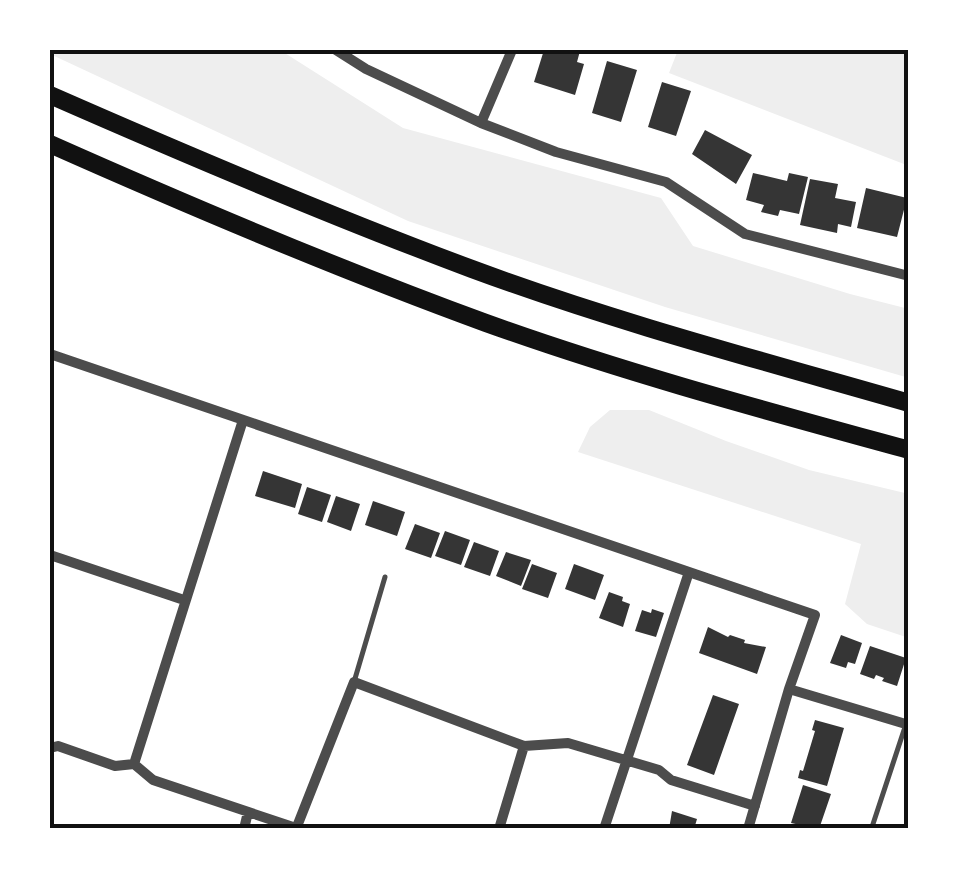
<svg xmlns="http://www.w3.org/2000/svg" width="959" height="879" font-family="Overpass,sans-serif">
<rect width="100%" height="100%" fill="#fff"/>
<path fill="#eee" d="M 50,50 L 280,50 L 403,128 L 661,198 L 693,246 L 850,294 L 909,309 L 909,378 L 665,307 L 408,221 L 50,54 Z
M 678,50 L 909,50 L 909,166 L 669,73 Z
M 610,410 L 649,410 L 726,441 L 809,470 L 909,494 L 909,638 L 867,624 L 845,604 L 861,544 L 578,452 L 590,427 Z"/>
<path fill="#353535" d="M 544,50 L 580,51 L 577,62 L 584,64 L 575,95 L 534,82 Z
M 607,61 L 637,70 L 621,122 L 592,113 Z
M 662,82 L 691,91 L 676,136 L 648,127 Z
M 705,130 L 752,155 L 736,184 L 692,154 Z
M 753,173 L 787,181 L 789,173 L 808,177 L 799,214 L 780,210 L 778,216 L 761,212 L 764,205 L 746,200 Z
M 810,179 L 838,184 L 835,198 L 856,202 L 851,227 L 838,224 L 837,233 L 800,225 Z
M 866,188 L 907,198 L 897,237 L 857,228 Z
M 263,471 L 302,484 L 295,508 L 255,496 Z
M 307,487 L 331,495 L 322,522 L 298,514 Z
M 336,496 L 360,504 L 351,531 L 327,522 Z
M 373,501 L 405,512 L 397,536 L 365,525 Z
M 415,524 L 440,533 L 431,558 L 405,549 Z
M 445,531 L 470,540 L 461,565 L 435,556 Z
M 474,542 L 499,551 L 490,576 L 464,567 Z
M 506,552 L 531,560 L 521,586 L 496,576 Z
M 532,564 L 557,573 L 548,598 L 522,589 Z
M 574,564 L 604,575 L 595,600 L 565,589 Z
M 609,592 L 623,597 L 622,601 L 630,604 L 623,627 L 599,618 Z
M 652,609 L 664,613 L 656,637 L 635,631 L 642,610 L 651,613 Z
M 708,627 L 728,637 L 730,635 L 745,640 L 744,643 L 766,647 L 757,674 L 699,653 Z
M 841,635 L 862,643 L 855,664 L 848,662 L 846,668 L 830,663 Z
M 870,646 L 906,658 L 897,686 L 882,681 L 884,678 L 876,675 L 874,679 L 860,674 Z
M 713,695 L 739,704 L 714,775 L 687,765 Z
M 815,720 L 844,728 L 827,786 L 798,778 L 800,770 L 803,771 L 815,731 L 812,730 Z
M 803,785 L 831,794 L 819,829 L 791,823 Z
M 672,811 L 697,819 L 694,829 L 669,829 Z"/>
<g fill="none" stroke-linecap="round" stroke-linejoin="round">
<path stroke="#4c4c4c" stroke-width="5" d="M 354,682 L 385,577
M 873,824 L 906,724"/>
<path stroke="#4c4c4c" stroke-width="10" d="M 336,50 L 366,69 L 481,123 L 556,152 L 666,182 L 745,234 L 909,276
M 481,123 L 512,50
M 50,354 L 815,615 L 789,689 L 748,829
M 50,555 L 184,600
M 789,689 L 909,725
M 50,748 L 58,746 L 115,766 L 134,764 L 153,780 L 296,828
M 134,764 L 243,420
M 244,829 L 248,812
M 296,829 L 354,682 L 524,746 L 568,743 L 659,770 L 671,780 L 755,806
M 499,829 L 524,746
M 604,829 L 689,572"/>
<path stroke="#111" stroke-width="18" d="M 50,95 C 189,156 330,216 472,269 C 615,322 763,361 909,403
M 50,144 C 194,208 338,269 486,323 C 625,373 767,411 909,450"/>
</g>
<rect width="959" height="879" fill="none" stroke="#ffffff" stroke-width="105"/>
<rect x="52" y="52" width="854" height="774" fill="none" stroke="#111" stroke-width="4"/>
</svg>
